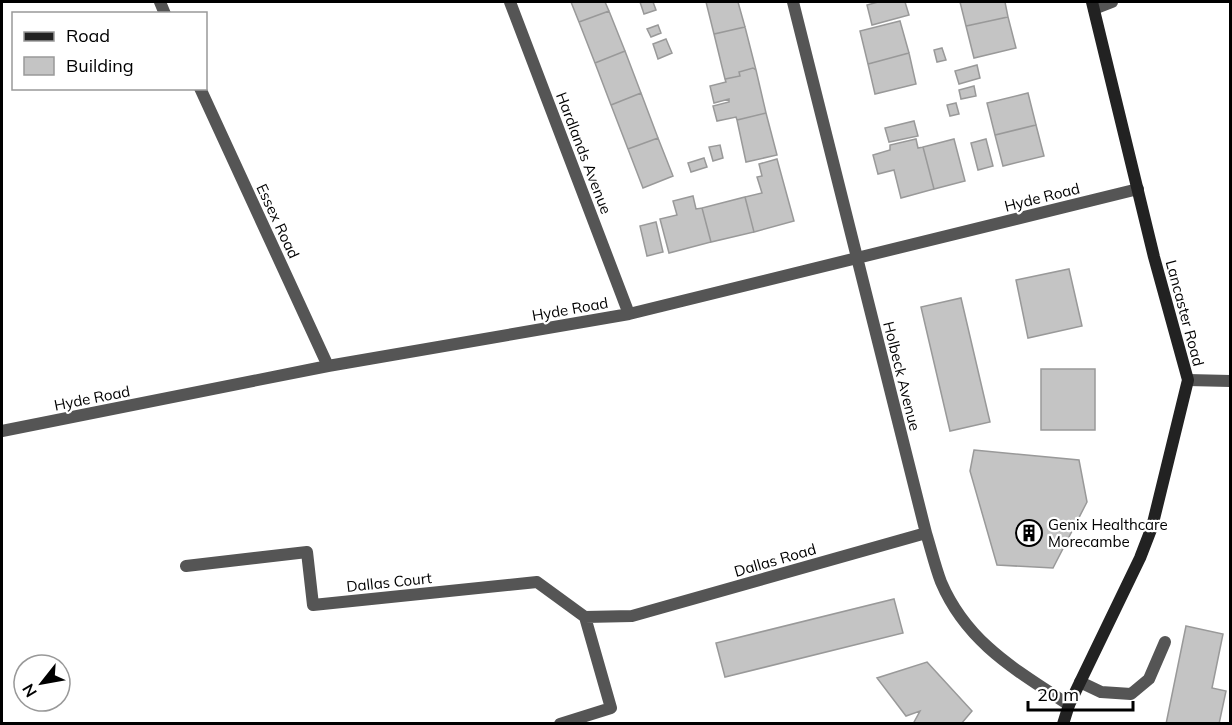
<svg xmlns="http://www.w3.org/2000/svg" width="1232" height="725" font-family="Mulish,sans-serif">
<rect width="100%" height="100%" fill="#fff"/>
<path fill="#c4c4c4" stroke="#999" stroke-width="1.5" d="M 571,2 L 605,2 L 609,11 L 579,22 Z
M 640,2 L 653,2 L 656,10 L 644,14 Z
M 706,2 L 738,2 L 745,27 L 714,34 Z
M 878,2 L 905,2 L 909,15 L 872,25 L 867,5 Z
M 960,2 L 1005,2 L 1008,17 L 966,26 Z
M 609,11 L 625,51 L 595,63 L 579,22 Z
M 1008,17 L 1016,48 L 974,58 L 966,26 Z
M 900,21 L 909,53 L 868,64 L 860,31 Z
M 658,25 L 661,33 L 651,37 L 647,29 Z
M 745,27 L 756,70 L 753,68 L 739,72 L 740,76 L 725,79 L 714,34 Z
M 666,39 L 672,53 L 658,59 L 653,44 Z
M 942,48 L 946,60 L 937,62 L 934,50 Z
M 625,51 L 641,93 L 611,105 L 595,63 Z
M 909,53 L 916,84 L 875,94 L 868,64 Z
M 977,65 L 980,78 L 959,84 L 955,71 Z
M 753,68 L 756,70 L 766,113 L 737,120 L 736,117 L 717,121 L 713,106 L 729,102 L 729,99 L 714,103 L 710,86 L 726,82 L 725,79 L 740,76 L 739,72 Z
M 974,86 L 976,96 L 961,99 L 959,90 Z
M 641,93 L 658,138 L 628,149 L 611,105 Z
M 1028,93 L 1036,125 L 995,135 L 987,103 Z
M 956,103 L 959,114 L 950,116 L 947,105 Z
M 766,113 L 777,155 L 746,162 L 737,120 Z
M 914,121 L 918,136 L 889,142 L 885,128 Z
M 1036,125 L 1044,156 L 1003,166 L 995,135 Z
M 658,138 L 673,176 L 643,188 L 628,149 Z
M 916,139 L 918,148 L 923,147 L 934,189 L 901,198 L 894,170 L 878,174 L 873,155 L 890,150 L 890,145 Z
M 954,139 L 965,181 L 934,189 L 923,147 Z
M 986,139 L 993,166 L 978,170 L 971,143 Z
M 720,145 L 723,158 L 713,161 L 709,147 Z
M 704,158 L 707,167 L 691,172 L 688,163 Z
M 777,159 L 794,221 L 754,232 L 745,197 L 762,193 L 757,177 L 762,176 L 759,164 Z
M 693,196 L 696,209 L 702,208 L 711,242 L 669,253 L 660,219 L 677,215 L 673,201 Z
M 745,197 L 754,232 L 711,242 L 702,208 Z
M 656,222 L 663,252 L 647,256 L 640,226 Z
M 1069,269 L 1082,326 L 1028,338 L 1016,280 Z
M 961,298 L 990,422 L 950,431 L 921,307 Z
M 1041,369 L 1095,369 L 1095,430 L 1041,430 Z
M 974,450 L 1079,460 L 1087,502 L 1053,568 L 997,565 L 970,471 Z
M 894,599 L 903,633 L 725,677 L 716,643 Z
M 1186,626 L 1223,634 L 1212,688 L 1226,691 L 1219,724 L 1166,724 Z
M 927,662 L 972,711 L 961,724 L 913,724 L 920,711 L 906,716 L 877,678 Z"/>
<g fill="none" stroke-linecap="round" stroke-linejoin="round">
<path stroke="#555" stroke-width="12" d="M 1080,682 L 1101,692 L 1131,694 L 1149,679 L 1165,642"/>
<path stroke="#555" stroke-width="12" d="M 160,2 L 165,14
M 510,2 L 629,314
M 793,2 L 926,533 C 931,549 935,566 941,582 C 967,643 1016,670 1069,705
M 1094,9 L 1112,2
M 200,88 L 328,366
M 1188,380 L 1230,381
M 2,431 L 328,366 L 629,314 L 1138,189
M 186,566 L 307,552 L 313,605 L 537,582 L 585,617 L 632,616 L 926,533
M 560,724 L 611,708 L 585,617"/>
<path stroke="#222" stroke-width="12" d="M 1063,724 L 1069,705 L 1140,558 L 1152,527 L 1188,380 L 1154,257 L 1092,2"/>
</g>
<defs>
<symbol id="building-ring" viewBox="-11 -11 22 22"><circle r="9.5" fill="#fff" stroke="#000" stroke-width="1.5"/><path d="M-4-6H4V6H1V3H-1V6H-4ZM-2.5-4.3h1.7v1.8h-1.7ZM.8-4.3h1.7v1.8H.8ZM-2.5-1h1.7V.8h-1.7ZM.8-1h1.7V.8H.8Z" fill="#000"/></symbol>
</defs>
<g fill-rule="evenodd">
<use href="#building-ring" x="1014" y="518" width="30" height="30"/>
</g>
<g text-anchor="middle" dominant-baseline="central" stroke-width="4.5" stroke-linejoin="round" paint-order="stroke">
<g font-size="15" fill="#000" stroke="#fff">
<text transform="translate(584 153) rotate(69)">Hardlands Avenue</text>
<text transform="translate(1042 197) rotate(-14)">Hyde Road</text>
<text transform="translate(278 221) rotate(65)">Essex Road</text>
<text transform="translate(570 309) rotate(-10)">Hyde Road</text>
<text transform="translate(1185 313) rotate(75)">Lancaster Road</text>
<text transform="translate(902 376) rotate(76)">Holbeck Avenue</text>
<text transform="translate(92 398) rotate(-11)">Hyde Road</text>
<text transform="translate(775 560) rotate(-16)">Dallas Road</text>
<text transform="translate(389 582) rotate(-6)">Dallas Court</text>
</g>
<g font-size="15" fill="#000" stroke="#fff" text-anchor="start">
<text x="1048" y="524">Genix Healthcare<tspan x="1048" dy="17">Morecambe</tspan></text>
</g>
</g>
<rect width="1232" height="725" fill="none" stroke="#000000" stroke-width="6"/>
<rect x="12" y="12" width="195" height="78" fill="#ffffff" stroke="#999999" stroke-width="1.5"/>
<rect x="24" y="32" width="30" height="9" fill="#222222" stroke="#999999" stroke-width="1.5"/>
<text x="66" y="42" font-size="18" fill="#000000">Road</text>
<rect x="24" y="57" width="30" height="18" fill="#c4c4c4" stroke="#999999" stroke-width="1.5"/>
<text x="66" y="72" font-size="18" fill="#000000">Building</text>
<g transform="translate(42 683) rotate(239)"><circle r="28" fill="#ffffff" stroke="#999999" stroke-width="1.5"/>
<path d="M0-4.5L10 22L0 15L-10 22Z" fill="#000000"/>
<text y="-9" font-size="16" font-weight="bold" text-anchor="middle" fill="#000000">N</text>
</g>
<path d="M1028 701v9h105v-9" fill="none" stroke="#000000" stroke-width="3"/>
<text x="1037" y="701" font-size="18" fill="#000000" stroke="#ffffff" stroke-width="4.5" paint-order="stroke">20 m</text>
</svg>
